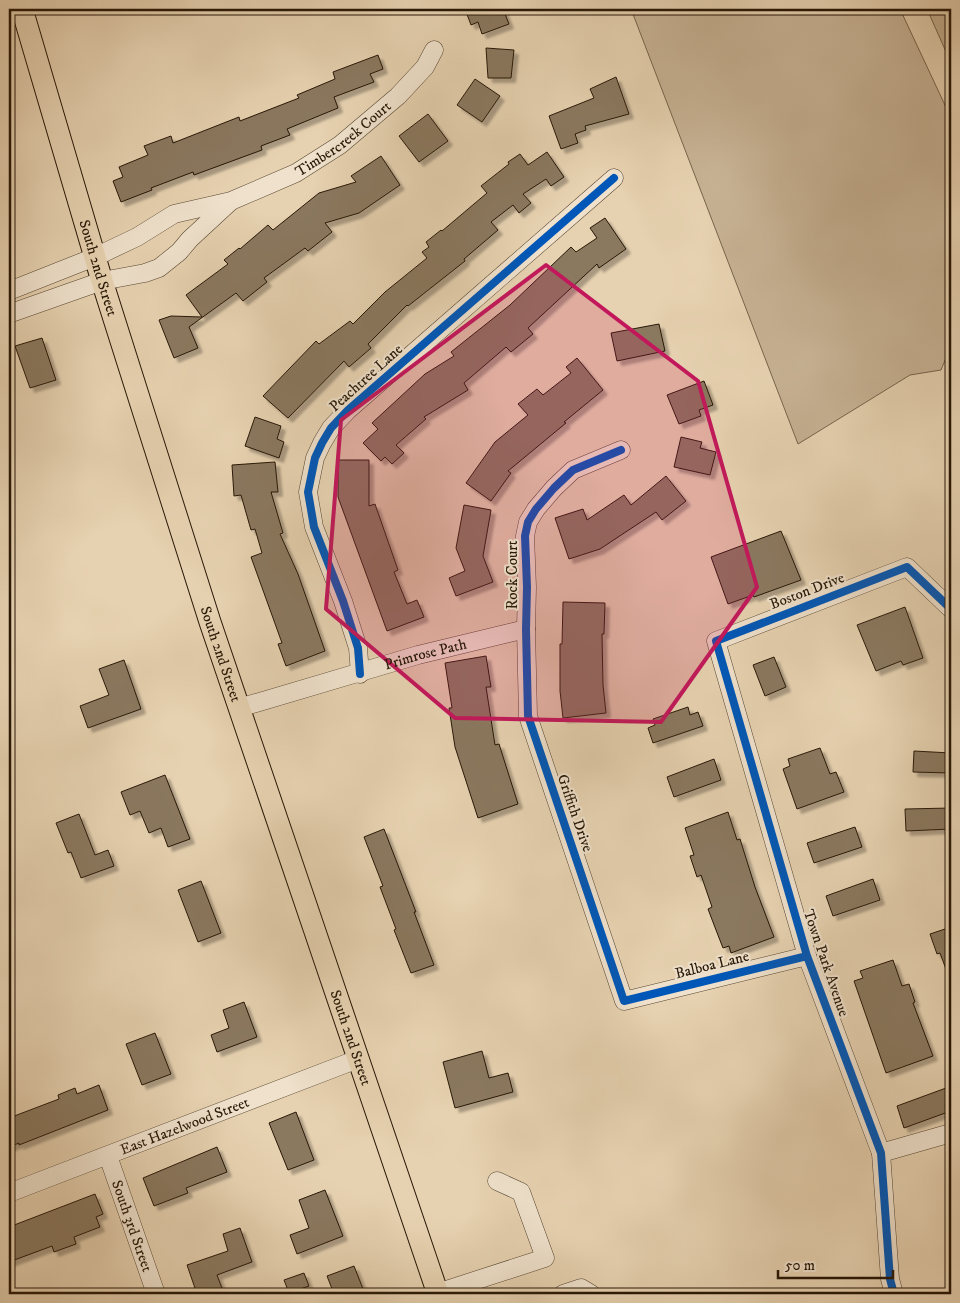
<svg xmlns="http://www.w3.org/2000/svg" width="960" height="1303" font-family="'IM FELL DW Pica',serif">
<defs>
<filter id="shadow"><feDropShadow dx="4.5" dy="4.5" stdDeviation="1" flood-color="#0004"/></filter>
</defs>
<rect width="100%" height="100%" fill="#e6d1b0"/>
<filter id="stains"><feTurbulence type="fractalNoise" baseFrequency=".004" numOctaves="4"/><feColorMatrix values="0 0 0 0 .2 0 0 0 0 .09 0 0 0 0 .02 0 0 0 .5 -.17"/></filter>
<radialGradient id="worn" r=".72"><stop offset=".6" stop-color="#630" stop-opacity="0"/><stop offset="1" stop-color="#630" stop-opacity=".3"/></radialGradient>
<path fill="#c6b193" stroke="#76644c" d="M 631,9 L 900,9 L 951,118 L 951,346 L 941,370 L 910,375 L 798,444 Z
M 927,9 L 951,9 L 951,63 Z"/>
<path fill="#8a785e" stroke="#271706" filter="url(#shadow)" d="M 465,9 L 503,9 L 509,24 L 482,34 L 478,22 L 471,25 Z
M 486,48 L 514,50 L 511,78 L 488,78 Z
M 378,55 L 383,69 L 370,74 L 374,82 L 334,97 L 338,108 L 287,129 L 290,135 L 261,146 L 262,150 L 194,175 L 193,172 L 151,188 L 152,190 L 121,202 L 113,181 L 123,177 L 119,167 L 148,155 L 144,146 L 171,136 L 173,143 L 239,117 L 240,121 L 299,98 L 297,95 L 335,79 L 333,72 Z
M 616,77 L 629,114 L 585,126 L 586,130 L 575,134 L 578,143 L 561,149 L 549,116 L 594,98 L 590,89 Z
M 475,79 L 500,96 L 482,122 L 457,105 Z
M 428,114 L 448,141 L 419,162 L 399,136 Z
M 547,152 L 564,177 L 551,186 L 546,179 L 523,194 L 531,203 L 519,213 L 513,205 L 491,222 L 498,230 L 464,259 L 465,261 L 408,306 L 407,305 L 368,344 L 371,348 L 349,367 L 344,361 L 288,418 L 263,396 L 316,341 L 319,344 L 350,321 L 353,324 L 385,292 L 427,258 L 422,252 L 429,247 L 426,242 L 441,230 L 442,231 L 487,193 L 481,186 L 509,164 L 508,162 L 520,154 L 528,165 Z
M 381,156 L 400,185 L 359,213 L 325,223 L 332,232 L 308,251 L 305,248 L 264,278 L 267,282 L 243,301 L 236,293 L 189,327 L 198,348 L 174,358 L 159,320 L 171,316 L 202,317 L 186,295 L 228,264 L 224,260 L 239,248 L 240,249 L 268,225 L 273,230 L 319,193 L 356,182 L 351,176 Z
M 605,218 L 626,249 L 599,268 L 597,264 L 528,328 L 533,334 L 511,352 L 506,347 L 464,383 L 468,390 L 424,417 L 426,419 L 396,445 L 404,453 L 392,464 L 385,457 L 381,461 L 363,443 L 378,429 L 372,423 L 425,374 L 454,356 L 451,352 L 510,305 L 571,247 L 576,252 L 597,238 L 590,228 Z
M 659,324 L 665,351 L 617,361 L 611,333 Z
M 42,338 L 56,380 L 30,388 L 15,346 Z
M 577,358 L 603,390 L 564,422 L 566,423 L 508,471 L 511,473 L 491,501 L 466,483 L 495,442 L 528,415 L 518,404 L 537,389 L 543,395 L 571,373 L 566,367 Z
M 704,381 L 713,405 L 699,410 L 701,416 L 679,424 L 667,395 Z
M 255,417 L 281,426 L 277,439 L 284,442 L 279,458 L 245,446 Z
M 681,437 L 702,442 L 700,448 L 716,452 L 710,475 L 674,467 Z
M 338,460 L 369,460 L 369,506 L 375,504 L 398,570 L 394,572 L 407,604 L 417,600 L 424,617 L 387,631 L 338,497 Z
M 275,462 L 278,492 L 271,492 L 283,533 L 280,534 L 298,574 L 325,651 L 286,666 L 278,644 L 282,643 L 251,557 L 262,553 L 255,529 L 251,530 L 241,495 L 234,496 L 232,465 Z
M 666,476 L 686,501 L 662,520 L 656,512 L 600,549 L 569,559 L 555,518 L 583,509 L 587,520 L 624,495 L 631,505 Z
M 464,505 L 491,510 L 483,556 L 493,582 L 456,596 L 449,578 L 465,571 L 456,548 Z
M 781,531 L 801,580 L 754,597 L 753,595 L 728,604 L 711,557 Z
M 563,602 L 605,603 L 604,634 L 602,634 L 603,685 L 606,713 L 563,718 L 560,691 L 560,644 L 562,644 Z
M 905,607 L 923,658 L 903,665 L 901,661 L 876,671 L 857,625 Z
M 486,656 L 491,687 L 486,687 L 495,745 L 499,744 L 518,804 L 478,818 L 455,747 L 449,708 L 452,708 L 445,663 Z
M 774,657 L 786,687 L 765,696 L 753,665 Z
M 124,660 L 141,709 L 88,728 L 80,706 L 109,695 L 99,669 Z
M 688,707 L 690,715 L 698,712 L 703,726 L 653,743 L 648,728 L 655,725 L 653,719 Z
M 820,748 L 830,774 L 836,772 L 844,792 L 797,809 L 783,769 L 790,766 L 788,759 Z
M 914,751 L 951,753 L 951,773 L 913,772 Z
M 714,759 L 721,780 L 674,797 L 667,777 Z
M 165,775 L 190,839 L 168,847 L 161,828 L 149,833 L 140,811 L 130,815 L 121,792 Z
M 951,808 L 951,829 L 906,831 L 905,809 Z
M 728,812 L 737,840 L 740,839 L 755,887 L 774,937 L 731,953 L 729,946 L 723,948 L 716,930 L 708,909 L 712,907 L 701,875 L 697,877 L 690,856 L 694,855 L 685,828 Z
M 79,814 L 95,855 L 108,850 L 114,866 L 81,878 L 71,852 L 68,853 L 56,823 Z
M 855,827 L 862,847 L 814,863 L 807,843 Z
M 384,829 L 416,912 L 414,912 L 434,965 L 411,973 L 394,930 L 396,929 L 380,887 L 383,886 L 364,837 Z
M 873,879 L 880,900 L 833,916 L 826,896 Z
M 201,881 L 221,933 L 198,942 L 178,890 Z
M 951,927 L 951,980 L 950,980 L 940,953 L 937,954 L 930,934 Z
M 893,960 L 902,986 L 909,984 L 915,1002 L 913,1003 L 933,1056 L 886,1073 L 854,981 L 863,978 L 860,971 Z
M 244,1002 L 257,1037 L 217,1052 L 211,1035 L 229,1028 L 223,1010 Z
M 155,1033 L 171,1074 L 142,1085 L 126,1044 Z
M 482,1051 L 489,1078 L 508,1073 L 513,1092 L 455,1108 L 443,1062 Z
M 99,1085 L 108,1110 L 19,1145 L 19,1143 L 9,1147 L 9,1118 L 59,1099 L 58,1095 L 75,1088 L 77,1094 Z
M 946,1088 L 951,1103 L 945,1105 L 948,1112 L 904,1128 L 897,1106 Z
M 296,1112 L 314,1160 L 288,1170 L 269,1123 Z
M 217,1147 L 227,1172 L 186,1188 L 188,1193 L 154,1206 L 143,1178 Z
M 325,1190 L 343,1236 L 297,1254 L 290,1235 L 309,1228 L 299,1200 Z
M 95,1194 L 103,1214 L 96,1217 L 100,1227 L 74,1237 L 76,1244 L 54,1252 L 52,1246 L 9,1262 L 9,1227 Z
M 240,1228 L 252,1262 L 217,1275 L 223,1291 L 214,1294 L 197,1294 L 187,1265 L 228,1251 L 223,1234 Z
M 354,1266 L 365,1294 L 334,1294 L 327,1276 Z
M 304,1273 L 309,1286 L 289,1293 L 284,1280 Z"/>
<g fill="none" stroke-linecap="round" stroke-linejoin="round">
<defs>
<g id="minor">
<path id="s1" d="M 9,291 L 95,257 L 137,237 L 174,214 L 231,201 L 296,173 L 340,145 L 398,96 L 425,67 L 434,50"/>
<path d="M 9,312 L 14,312 L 102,281 L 145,273 L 159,268 L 179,252 L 190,239 L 230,202"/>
<path d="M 621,450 L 573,470 L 554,488 L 536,509 L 528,522 L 525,536 L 527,587 L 526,629 L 528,716 L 624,1001 L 807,956"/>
<path d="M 360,674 L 358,648 L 343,601 L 314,527 L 308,492 L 315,458 L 322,443 L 331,428 L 348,410 L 614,178"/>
<path id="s2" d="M 239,708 L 418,655 L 526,629"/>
<path d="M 881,1153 L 951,1133"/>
<path id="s3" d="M 108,1156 L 156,1294"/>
<path id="s4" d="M 9,1193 L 358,1059"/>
<path d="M 437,1293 L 545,1258 L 521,1192 L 497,1181"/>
<path d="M 563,1294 L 581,1288 L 591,1294"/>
<path d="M 894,1294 L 890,1279 L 881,1153 L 807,956 L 716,641 L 907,567 L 951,609"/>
</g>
<g id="major">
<path id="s5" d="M 22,9 L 102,281 L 210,622 L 438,1294"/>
</g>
</defs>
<use href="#minor" stroke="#574630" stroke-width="19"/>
<use href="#major" stroke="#271706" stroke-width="23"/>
<use href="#minor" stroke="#efe1cc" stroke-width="18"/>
<use href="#major" stroke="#e6d1b0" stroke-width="21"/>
<defs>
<path id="cycleway" d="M 621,450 L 573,470 L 554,488 L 536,509 L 528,522 L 525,536 L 527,587 L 526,629 L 528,716 L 624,1001 L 807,956
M 360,674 L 358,648 L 343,601 L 314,527 L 308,492 L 315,458 L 322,443 L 331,428 L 348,410 L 614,178
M 894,1294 L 890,1279 L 881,1153 L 807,956 L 716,641 L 907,567 L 951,609"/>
</defs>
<use href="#cycleway" stroke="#efe1cc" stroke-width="11"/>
<use href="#cycleway" stroke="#0057b8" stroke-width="8"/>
</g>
<path fill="#c2185b" fill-opacity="0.2" stroke="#c2185b" stroke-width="4" stroke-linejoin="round" d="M 546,265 L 698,381 L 757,587 L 661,722 L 455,718 L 326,609 L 341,420 Z"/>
<g text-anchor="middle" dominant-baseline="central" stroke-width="4" stroke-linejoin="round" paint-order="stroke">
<g font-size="15" fill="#271706" stroke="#efe1cc">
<text stroke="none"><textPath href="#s1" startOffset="370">Timbercreek Court</textPath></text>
<text stroke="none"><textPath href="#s5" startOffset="270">South 2nd Street</textPath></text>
<text transform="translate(366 378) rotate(-42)">Peachtree Lane</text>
<text transform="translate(512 575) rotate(-90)">Rock Court</text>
<text transform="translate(807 591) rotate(-21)">Boston Drive</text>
<text stroke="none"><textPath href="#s5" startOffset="675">South 2nd Street</textPath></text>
<text stroke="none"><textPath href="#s2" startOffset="194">Primrose Path</textPath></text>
<text transform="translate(575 813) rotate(71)">Griffith Drive</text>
<text transform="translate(826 963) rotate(71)">Town Park Avenue</text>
<text transform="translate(712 965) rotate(-14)">Balboa Lane</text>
<text stroke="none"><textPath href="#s5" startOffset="1080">South 2nd Street</textPath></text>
<text stroke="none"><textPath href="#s4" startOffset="188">East Hazelwood Street</textPath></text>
<text stroke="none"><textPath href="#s3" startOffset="74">South 3rd Street</textPath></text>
</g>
</g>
<rect width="960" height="1303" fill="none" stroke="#e6d1b0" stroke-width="30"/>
<rect x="10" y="10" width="940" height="1283" fill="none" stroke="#271706" stroke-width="2.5"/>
<rect x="15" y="15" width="930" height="1273" fill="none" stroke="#271706"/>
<path d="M778 1270v8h115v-8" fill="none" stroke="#271706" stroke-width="2.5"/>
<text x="785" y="1270" font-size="15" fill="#271706" stroke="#efe1cc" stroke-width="4" paint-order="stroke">50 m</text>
<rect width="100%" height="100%" filter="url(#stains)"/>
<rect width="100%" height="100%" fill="url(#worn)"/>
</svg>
